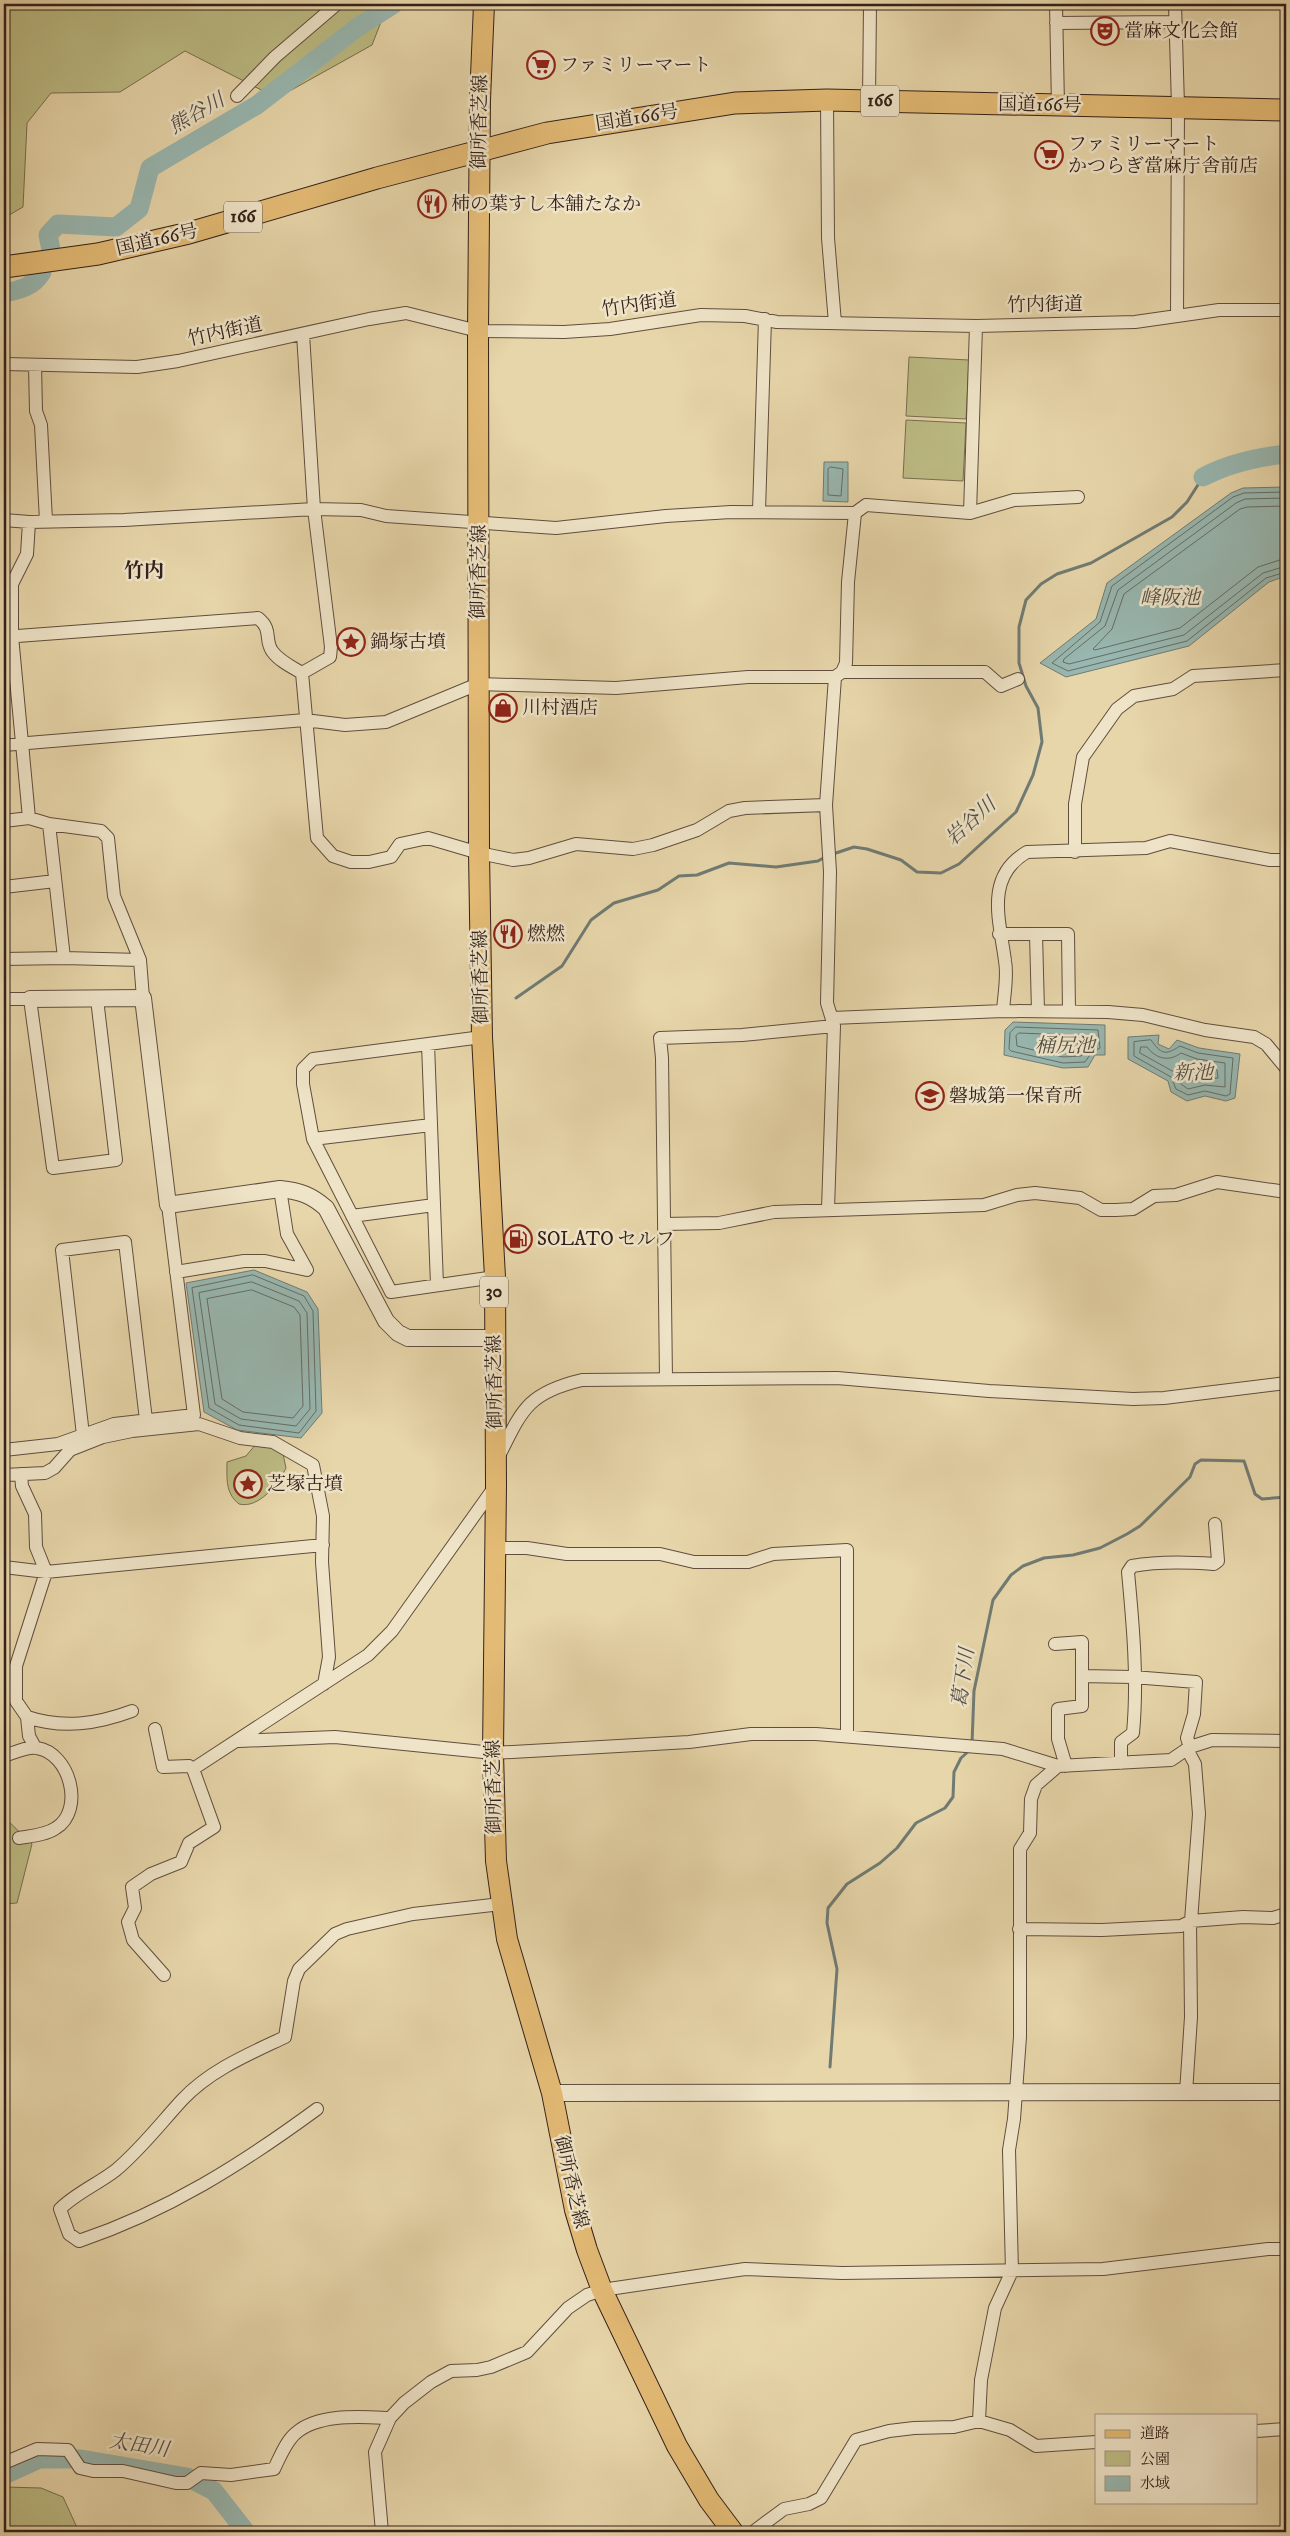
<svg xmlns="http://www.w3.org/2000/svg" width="1290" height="2536" font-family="'IM FELL DW Pica','Noto Serif JP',serif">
<rect width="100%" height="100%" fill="#e7d6aa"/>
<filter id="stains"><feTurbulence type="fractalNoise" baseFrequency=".004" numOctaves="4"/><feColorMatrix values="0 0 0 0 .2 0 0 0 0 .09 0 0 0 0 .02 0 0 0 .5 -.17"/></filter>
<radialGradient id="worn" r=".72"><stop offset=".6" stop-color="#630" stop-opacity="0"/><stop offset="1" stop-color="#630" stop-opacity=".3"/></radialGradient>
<path fill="#bdbc84" stroke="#786e4f" d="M 4,4 L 388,4 L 372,45 L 277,98 L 185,51 L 120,92 L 51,93 L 27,123 L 23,207 L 4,218 Z
M 909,357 L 969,360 L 966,419 L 906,416 Z
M 906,420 L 966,423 L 963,481 L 903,478 Z
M 256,1444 L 267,1444 L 283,1454 L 286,1468 C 278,1484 259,1509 239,1504 C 225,1493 227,1478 227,1462 L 246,1456 Z
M 4,1817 L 32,1844 L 17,1903 L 4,1904 Z
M 4,2487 L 41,2488 L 63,2497 L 79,2532 L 4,2532 Z"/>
<path fill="#98b7b0" stroke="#707b74" d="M 824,462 L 848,462 L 848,502 L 823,501 Z
M 1286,487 L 1286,576 L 1269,582 L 1189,646 L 1066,677 L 1040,663 L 1096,619 L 1107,583 L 1231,493 L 1243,488 Z
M 1013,1022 L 1105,1025 L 1105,1055 L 1095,1055 L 1088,1067 L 1063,1068 L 1004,1055 L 1005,1030 Z
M 1159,1035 L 1158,1044 L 1169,1049 L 1177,1040 L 1199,1048 L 1240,1054 L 1235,1098 L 1226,1101 L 1205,1096 L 1187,1101 L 1171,1092 L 1168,1081 L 1128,1059 L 1128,1037 Z
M 254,1270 L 307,1292 L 318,1309 L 322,1413 L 301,1438 L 237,1430 L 204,1412 L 186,1283 Z"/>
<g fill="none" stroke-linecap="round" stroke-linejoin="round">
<path stroke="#666c65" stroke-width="1" d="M 831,467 L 843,469 L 841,496 L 828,495 L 828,469 Z
M 1286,492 L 1244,493 L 1233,497 L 1112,586 L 1100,622 L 1052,663 L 1068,671 L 1187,641 L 1266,578 L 1286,572
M 1286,498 L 1245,499 L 1236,503 L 1118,590 L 1105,626 L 1064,659 L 1063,662 L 1069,664 L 1184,635 L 1263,573 L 1286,566
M 1286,506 L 1247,507 L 1240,509 L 1124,594 L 1112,629 L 1093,649 L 1095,650 L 1180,628 L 1258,567 L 1286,558
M 1016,1027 L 1098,1030 L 1100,1048 L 1092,1052 L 1085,1062 L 1063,1063 L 1011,1051 L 1009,1049 L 1010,1033 Z
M 1019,1033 L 1092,1036 L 1094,1042 L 1081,1056 L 1063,1057 L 1017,1046 L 1016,1036 Z
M 1151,1040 C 1161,1054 1165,1056 1180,1046 L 1198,1053 L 1233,1058 L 1230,1094 L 1226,1096 L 1205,1091 L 1188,1095 L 1176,1089 L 1171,1077 L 1134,1056 L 1134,1042 Z
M 1054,1042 L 1077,1043 L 1079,1046 L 1076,1049 L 1064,1049 L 1052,1047 Z
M 1141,1047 L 1147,1047 C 1156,1059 1169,1062 1181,1053 L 1197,1059 L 1225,1063 L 1225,1087 L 1205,1085 L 1188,1089 L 1181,1084 L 1174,1072 L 1140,1053 Z
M 1183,1062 L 1217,1070 L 1218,1078 L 1189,1081 L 1180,1066 Z
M 253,1275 L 304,1296 L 313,1311 L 316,1411 L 299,1433 L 239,1425 L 209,1408 L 192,1288 Z
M 252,1282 L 299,1301 L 307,1313 L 310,1409 L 296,1426 L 241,1419 L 215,1404 L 199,1293 Z
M 252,1290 L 294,1307 L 300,1315 L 303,1406 L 293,1418 L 243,1412 L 222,1399 L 207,1299 Z"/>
<path stroke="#707b74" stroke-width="3" d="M 833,854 L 854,847 L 867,849 L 901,860 L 917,872 L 941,873 L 959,864 L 1016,812 L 1033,775 L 1042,742 L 1038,708 L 1026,686 L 1019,663 L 1019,627 L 1026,600 L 1041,584 L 1057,574 L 1091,563 L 1172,517 L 1187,502 L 1203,477
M 516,998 L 562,966 L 591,920 L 614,903 L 658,890 L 679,876 L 697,875 L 729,863 L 776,867 L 818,861 L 825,857
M 972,1744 L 974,1691 L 993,1600 L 1011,1575 L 1023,1566 L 1044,1558 L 1073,1555 L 1100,1548 L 1127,1534 L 1140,1526 L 1190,1477 L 1195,1464 L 1201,1460 L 1244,1461 L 1255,1494 L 1262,1499 L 1286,1497
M 830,2067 L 837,1969 L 827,1923 L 828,1908 L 847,1884 L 880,1863 L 897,1848 L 916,1823 L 945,1808 L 953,1797 L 954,1772 L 961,1758 L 970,1750"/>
<path stroke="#98b7b0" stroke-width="19" d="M 51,250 L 48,235 L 58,224 L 116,227 L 139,209 L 150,168 L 257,105 L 358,27 L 394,4
M 4,293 C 20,290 33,287 42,272
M 1203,477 C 1229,463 1258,457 1286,454
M 4,2475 L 39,2459 L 81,2459 L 187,2477 L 214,2491 L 246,2532"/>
<defs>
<path id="minor" d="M 1056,4 L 1058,106
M 1175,4 L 1178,106 L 1177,316
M 1056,23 L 1175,22
M 237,96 L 275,57 L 337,4
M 827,100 L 828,238 L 835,323
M 869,100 L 870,4
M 4,364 L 137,367 L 178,361 L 369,319 L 406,313 L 478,331 L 564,332 L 610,329 L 701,315 L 745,316 L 777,322 L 976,326 L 1135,322 L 1219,310 L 1286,310
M 35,365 L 36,411 L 41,425 L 46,521
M 759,511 L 765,319
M 970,513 L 976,326
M 4,520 L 29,522 L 124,520 L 314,509 L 361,510 L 386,516 L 556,528 L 666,516 L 731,512 L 855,513 L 866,505 L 970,513 L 1014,500 L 1078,497
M 4,637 L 258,618 C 273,630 264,639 272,651 C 279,661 292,667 302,673 L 317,838 L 333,856 L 351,862 L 369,862 L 391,857 L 400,844 L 428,838 L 479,853 L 513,860 L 529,858 L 576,844 L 633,849 L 653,845 L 697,830 L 729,811 L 745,808 L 826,805
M 842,672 L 985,672 L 1001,686 L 1018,679
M 302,673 L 330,657 L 331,647 L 314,509 L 303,334
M 4,745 L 305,720 L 345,725 L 386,722 L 478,684 L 616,688 L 748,677 L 835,677
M 29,818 L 12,636 L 12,584 L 27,554 L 29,522
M 4,821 L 29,818 L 49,824 L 101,831 L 108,838 L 114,896 L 140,960 L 143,998
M 49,824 L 64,958
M 1075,852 L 1075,804 L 1083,757 L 1117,709 L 1134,696 L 1173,689 L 1193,676 L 1286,670
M 4,887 L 55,881
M 999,934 L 1068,934 L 1069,1011
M 1036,934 L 1038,1011
M 4,959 L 64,958 L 140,960
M 4,999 L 30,999 L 53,1168 L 116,1160 L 97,999
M 1003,1011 C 1004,995 1008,976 1005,961 C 1000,921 984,877 1027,852 L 1146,848 L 1170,841 L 1270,860 L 1286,860
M 832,1018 L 1003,1011 L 1108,1012 L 1143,1015 L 1205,1030 L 1254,1037 L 1266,1044 L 1286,1068
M 482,1037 L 313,1059 L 303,1069 L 303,1084 L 313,1139 L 391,1292 L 495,1277
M 428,1044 L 437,1285
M 313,1139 L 431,1125
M 828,1209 L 834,1026 L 827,1003 L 830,872 L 826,805 L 835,677 L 842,672 L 846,663 L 848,582 L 855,513
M 352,1216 L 434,1205
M 664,1224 L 719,1223 L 774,1212 L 984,1205 L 1017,1195 L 1035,1193 L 1080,1198 L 1101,1210 L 1116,1210 L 1133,1209 L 1154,1196 L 1176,1195 L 1217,1182 L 1286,1192
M 176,1272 L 244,1261 L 265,1261 L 307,1270 L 287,1234 L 280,1189
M 666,1379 L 662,1058 L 660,1038 L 742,1035 L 834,1026
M 83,1435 L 62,1250 L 125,1242 L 146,1420
M 4,1450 L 58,1444 L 114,1424 L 194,1415 L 168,1205
M 498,1458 C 522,1410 527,1393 582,1380 L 837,1378 L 989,1391 L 1133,1399 L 1164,1398 L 1286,1383
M 21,1474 L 22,1486 L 35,1514 L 36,1547 L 46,1572 L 16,1666 L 16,1701 L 27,1717 L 29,1736 L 35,1747
M 4,1475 L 45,1473 L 54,1468 L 70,1450 L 103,1437 L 132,1431 L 199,1424 L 240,1438 L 273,1442 L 313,1465 L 323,1516 L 322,1562 L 329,1657 L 324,1684
M 496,1548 L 527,1548 L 567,1554 L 660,1554 L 694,1562 L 748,1562 L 773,1554 L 847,1550 L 847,1736
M 4,1567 L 46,1572 L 323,1545
M 1055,1644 L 1082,1642 L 1082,1706 L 1058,1709 L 1058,1739 L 1066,1766
M 1082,1676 L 1133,1677 L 1196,1682 L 1194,1714 L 1187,1738 L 1190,1747
M 27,1717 C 63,1729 97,1724 132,1711
M 155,1729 L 163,1767 L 189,1766 L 193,1769
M 239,1741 L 335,1737 L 493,1753 L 689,1742 L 751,1734 L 816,1734 L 1003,1749 L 1058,1766 L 1171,1760 L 1190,1747 L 1212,1740 L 1286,1741
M 4,1756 C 14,1753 27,1746 37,1748 C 70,1753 85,1810 56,1828 C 46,1835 31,1836 19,1838
M 1121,1763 L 1121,1742 L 1133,1733 C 1138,1680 1133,1625 1128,1572 L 1132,1566 C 1159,1561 1187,1562 1214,1564 L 1218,1561 L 1215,1524
M 1191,1921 L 1243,1917 L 1273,1918 L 1286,1914
M 1019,1929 L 1102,1930 L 1181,1926 L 1191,1921 L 1199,1814 L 1195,1764 L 1187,1749
M 164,1975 L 133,1940 L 128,1922 L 135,1908 L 132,1887 L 151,1874 L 181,1862 L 189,1843 L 214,1827 L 193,1769 L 368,1655 L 392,1631 L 496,1485
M 1186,2093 L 1191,2017 L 1190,1922
M 317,2109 C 242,2164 168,2211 79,2241 L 69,2234 L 60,2209 C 76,2193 98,2184 116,2170 C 141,2149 160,2124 182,2100 C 210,2070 249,2054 285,2037 L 294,1981 L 299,1969 L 335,1934 L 347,1929 L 413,1914 L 501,1904
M 979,2421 L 981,2380 L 995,2308 L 1012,2271 L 1009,2150 L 1014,2119 L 1020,2037 L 1020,1849 L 1030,1833 L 1031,1799 L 1036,1785 L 1058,1766
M 1256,2431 L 1286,2429
M 4,2463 L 37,2449 L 68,2450 L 80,2468 L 93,2471 L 123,2471 L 176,2483 L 187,2483 L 201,2473 L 231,2475 L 274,2469 C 280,2457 286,2441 296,2433 C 319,2413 362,2417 390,2418
M 382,2532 L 375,2452 L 390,2418 L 404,2403 L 431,2382 L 451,2371 L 477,2370 L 491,2367 L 527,2352 L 568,2308 L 587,2295 L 602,2290 L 745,2269 L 842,2273 L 1103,2269 L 1268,2249 L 1286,2249
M 753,2532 L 784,2509 L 809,2504 L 821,2498 L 856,2440 L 889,2431 L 914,2428 L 954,2427 L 979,2421 L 1010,2430 L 1036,2446 L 1096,2442"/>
<path id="tertiary" d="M 30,999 L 143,998 L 168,1205 L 280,1189 C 300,1191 311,1195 326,1208 L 386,1321 L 398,1333 L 408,1338 L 494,1338
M 552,2093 L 1286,2092"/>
<path id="primary" d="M 484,4 L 480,100 L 478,331 L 479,853 L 482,1037 L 495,1277 L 496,1485 L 493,1753 L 496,1861 L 507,1939 L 552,2093 L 575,2210 L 587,2250 L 602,2290 L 677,2446 L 709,2500 L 733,2532"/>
<path id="trunk" d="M 4,267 L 98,254 L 189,233 L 377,178 L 547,133 L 735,103 L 827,100 L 1286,110"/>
</defs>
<use href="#minor" stroke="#604e3e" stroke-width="14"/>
<use href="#tertiary" stroke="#604e3e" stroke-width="18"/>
<use href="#primary" stroke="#33211a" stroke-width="22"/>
<use href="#trunk" stroke="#33211a" stroke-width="23"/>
<use href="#minor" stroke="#efe4c8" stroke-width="12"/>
<use href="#tertiary" stroke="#efe4c8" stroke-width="16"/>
<use href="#primary" stroke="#e4bb75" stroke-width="20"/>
<use href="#trunk" stroke="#e4bb75" stroke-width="21"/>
</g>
<defs>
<symbol id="theatre-ring" viewBox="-11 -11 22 22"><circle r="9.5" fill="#efe4c8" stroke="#8f2418" stroke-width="1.5"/><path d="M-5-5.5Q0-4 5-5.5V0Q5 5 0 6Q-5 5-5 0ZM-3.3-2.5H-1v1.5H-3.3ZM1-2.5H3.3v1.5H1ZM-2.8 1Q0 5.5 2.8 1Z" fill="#8f2418"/></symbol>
<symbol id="supermarket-ring" viewBox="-11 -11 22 22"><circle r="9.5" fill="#efe4c8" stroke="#8f2418" stroke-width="1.5"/><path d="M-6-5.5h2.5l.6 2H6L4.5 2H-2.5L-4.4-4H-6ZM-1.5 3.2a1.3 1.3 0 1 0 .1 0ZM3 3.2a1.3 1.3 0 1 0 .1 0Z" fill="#8f2418"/></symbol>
<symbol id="restaurant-ring" viewBox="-11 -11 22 22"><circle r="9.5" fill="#efe4c8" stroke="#8f2418" stroke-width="1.5"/><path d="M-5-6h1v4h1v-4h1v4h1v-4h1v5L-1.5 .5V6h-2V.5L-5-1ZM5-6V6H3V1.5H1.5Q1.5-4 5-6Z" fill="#8f2418"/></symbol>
<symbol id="sight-ring" viewBox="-11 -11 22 22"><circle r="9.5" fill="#efe4c8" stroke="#8f2418" stroke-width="1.5"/><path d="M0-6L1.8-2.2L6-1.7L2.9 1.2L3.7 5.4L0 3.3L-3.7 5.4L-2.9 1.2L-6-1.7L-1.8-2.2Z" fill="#8f2418"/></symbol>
<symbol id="shop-ring" viewBox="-11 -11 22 22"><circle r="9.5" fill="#efe4c8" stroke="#8f2418" stroke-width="1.5"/><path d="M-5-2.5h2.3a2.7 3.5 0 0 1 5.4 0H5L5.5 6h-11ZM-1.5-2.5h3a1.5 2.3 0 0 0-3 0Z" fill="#8f2418"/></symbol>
<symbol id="school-ring" viewBox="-11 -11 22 22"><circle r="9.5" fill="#efe4c8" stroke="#8f2418" stroke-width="1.5"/><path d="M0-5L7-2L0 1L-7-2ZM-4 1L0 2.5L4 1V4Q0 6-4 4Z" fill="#8f2418"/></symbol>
<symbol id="fuel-ring" viewBox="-11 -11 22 22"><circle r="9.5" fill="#efe4c8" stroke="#8f2418" stroke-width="1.5"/><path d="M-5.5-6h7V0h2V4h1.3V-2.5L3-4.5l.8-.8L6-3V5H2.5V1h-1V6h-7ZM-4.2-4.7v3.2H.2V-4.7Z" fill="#8f2418"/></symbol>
</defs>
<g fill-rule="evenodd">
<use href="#theatre-ring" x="1089" y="15" width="32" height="32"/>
<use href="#supermarket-ring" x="525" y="49" width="32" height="32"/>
<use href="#supermarket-ring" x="1033" y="139" width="32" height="32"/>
<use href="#restaurant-ring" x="416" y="188" width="32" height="32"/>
<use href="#sight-ring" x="335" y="626" width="32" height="32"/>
<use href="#shop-ring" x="487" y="692" width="32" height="32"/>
<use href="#restaurant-ring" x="492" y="918" width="32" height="32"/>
<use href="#school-ring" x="914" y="1080" width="32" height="32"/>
<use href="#fuel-ring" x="502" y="1223" width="32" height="32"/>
<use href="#sight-ring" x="232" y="1468" width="32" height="32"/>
</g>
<g text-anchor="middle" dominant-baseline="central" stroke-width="5" stroke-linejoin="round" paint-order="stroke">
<g fill="#efe4c8" stroke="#6b5c4e" stroke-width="1">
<rect x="861" y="85.5" width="38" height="31" rx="4"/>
<rect x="224" y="201.5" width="38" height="31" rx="4"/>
<rect x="480" y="1276.5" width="28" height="31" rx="4"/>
</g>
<g font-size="18" font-weight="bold" fill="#33211a">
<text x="880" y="101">166</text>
<text x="243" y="217">166</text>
<text x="494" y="1292">30</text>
</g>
<g font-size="19" fill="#33211a" stroke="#efe4c8" text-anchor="start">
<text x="1124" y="31">當麻文化会館</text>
<text x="560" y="65">ファミリーマート</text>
<text x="1068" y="144">ファミリーマート<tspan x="1068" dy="22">かつらぎ當麻庁舎前店</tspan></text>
<text x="451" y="204">柿の葉すし本舗たなか</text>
<text x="370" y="642">鍋塚古墳</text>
<text x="522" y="708">川村酒店</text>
<text x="527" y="934">燃燃</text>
<text x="949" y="1096">磐城第一保育所</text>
<text x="537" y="1239">SOLATO セルフ</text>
<text x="267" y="1484">芝塚古墳</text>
</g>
<g font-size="19" fill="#33211a" stroke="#efe4c8">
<text transform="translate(1040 105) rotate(1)">国道166号</text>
<text transform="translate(637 118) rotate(-9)">国道166号</text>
<text transform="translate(480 122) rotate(-89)">御所香芝線</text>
<text transform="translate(157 240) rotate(-13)">国道166号</text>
<text transform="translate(639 305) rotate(-8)">竹内街道</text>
<text transform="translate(1045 305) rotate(-1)">竹内街道</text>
<text transform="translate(225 332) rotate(-12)">竹内街道</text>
<text transform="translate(479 572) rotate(-89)">御所香芝線</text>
<text transform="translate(481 977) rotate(-91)">御所香芝線</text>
<text transform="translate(495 1382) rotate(-91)">御所香芝線</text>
<text transform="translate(494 1787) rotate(-91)">御所香芝線</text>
<text transform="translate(571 2182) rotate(77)">御所香芝線</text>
</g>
<g font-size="20" font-style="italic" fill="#514e47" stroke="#efe4c8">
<text transform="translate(197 114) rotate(-30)">熊谷川</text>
<text x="1170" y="598">峰阪池</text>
<text transform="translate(971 822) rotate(-42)">岩谷川</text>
<text x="1065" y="1046">桶尻池</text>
<text x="1193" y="1073">新池</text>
<text transform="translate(964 1678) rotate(-82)">葛下川</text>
<text transform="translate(139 2446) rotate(9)">太田川</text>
</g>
<g font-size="20" font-weight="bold" fill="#33211a" stroke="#efe4c8">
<text x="144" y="571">竹内</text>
</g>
</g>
<rect width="1290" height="2536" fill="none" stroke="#e7d6aa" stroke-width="20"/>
<rect x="5" y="5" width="1280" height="2526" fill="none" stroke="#33211a" stroke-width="2.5"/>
<rect x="10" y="10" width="1270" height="2516" fill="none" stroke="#33211a"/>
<rect x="1095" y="2414" width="162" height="90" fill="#efe4c8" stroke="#a49682"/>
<rect x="1105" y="2430" width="25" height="8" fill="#e4bb75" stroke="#a49682"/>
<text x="1140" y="2438" font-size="15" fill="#33211a">道路</text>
<rect x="1105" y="2451" width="25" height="15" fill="#bdbc84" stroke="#a49682"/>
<text x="1140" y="2464" font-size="15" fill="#33211a">公園</text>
<rect x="1105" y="2476" width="25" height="15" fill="#98b7b0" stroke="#a49682"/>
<text x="1140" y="2488" font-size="15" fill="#33211a">水域</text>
<rect width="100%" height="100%" filter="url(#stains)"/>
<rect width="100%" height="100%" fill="url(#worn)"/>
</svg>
